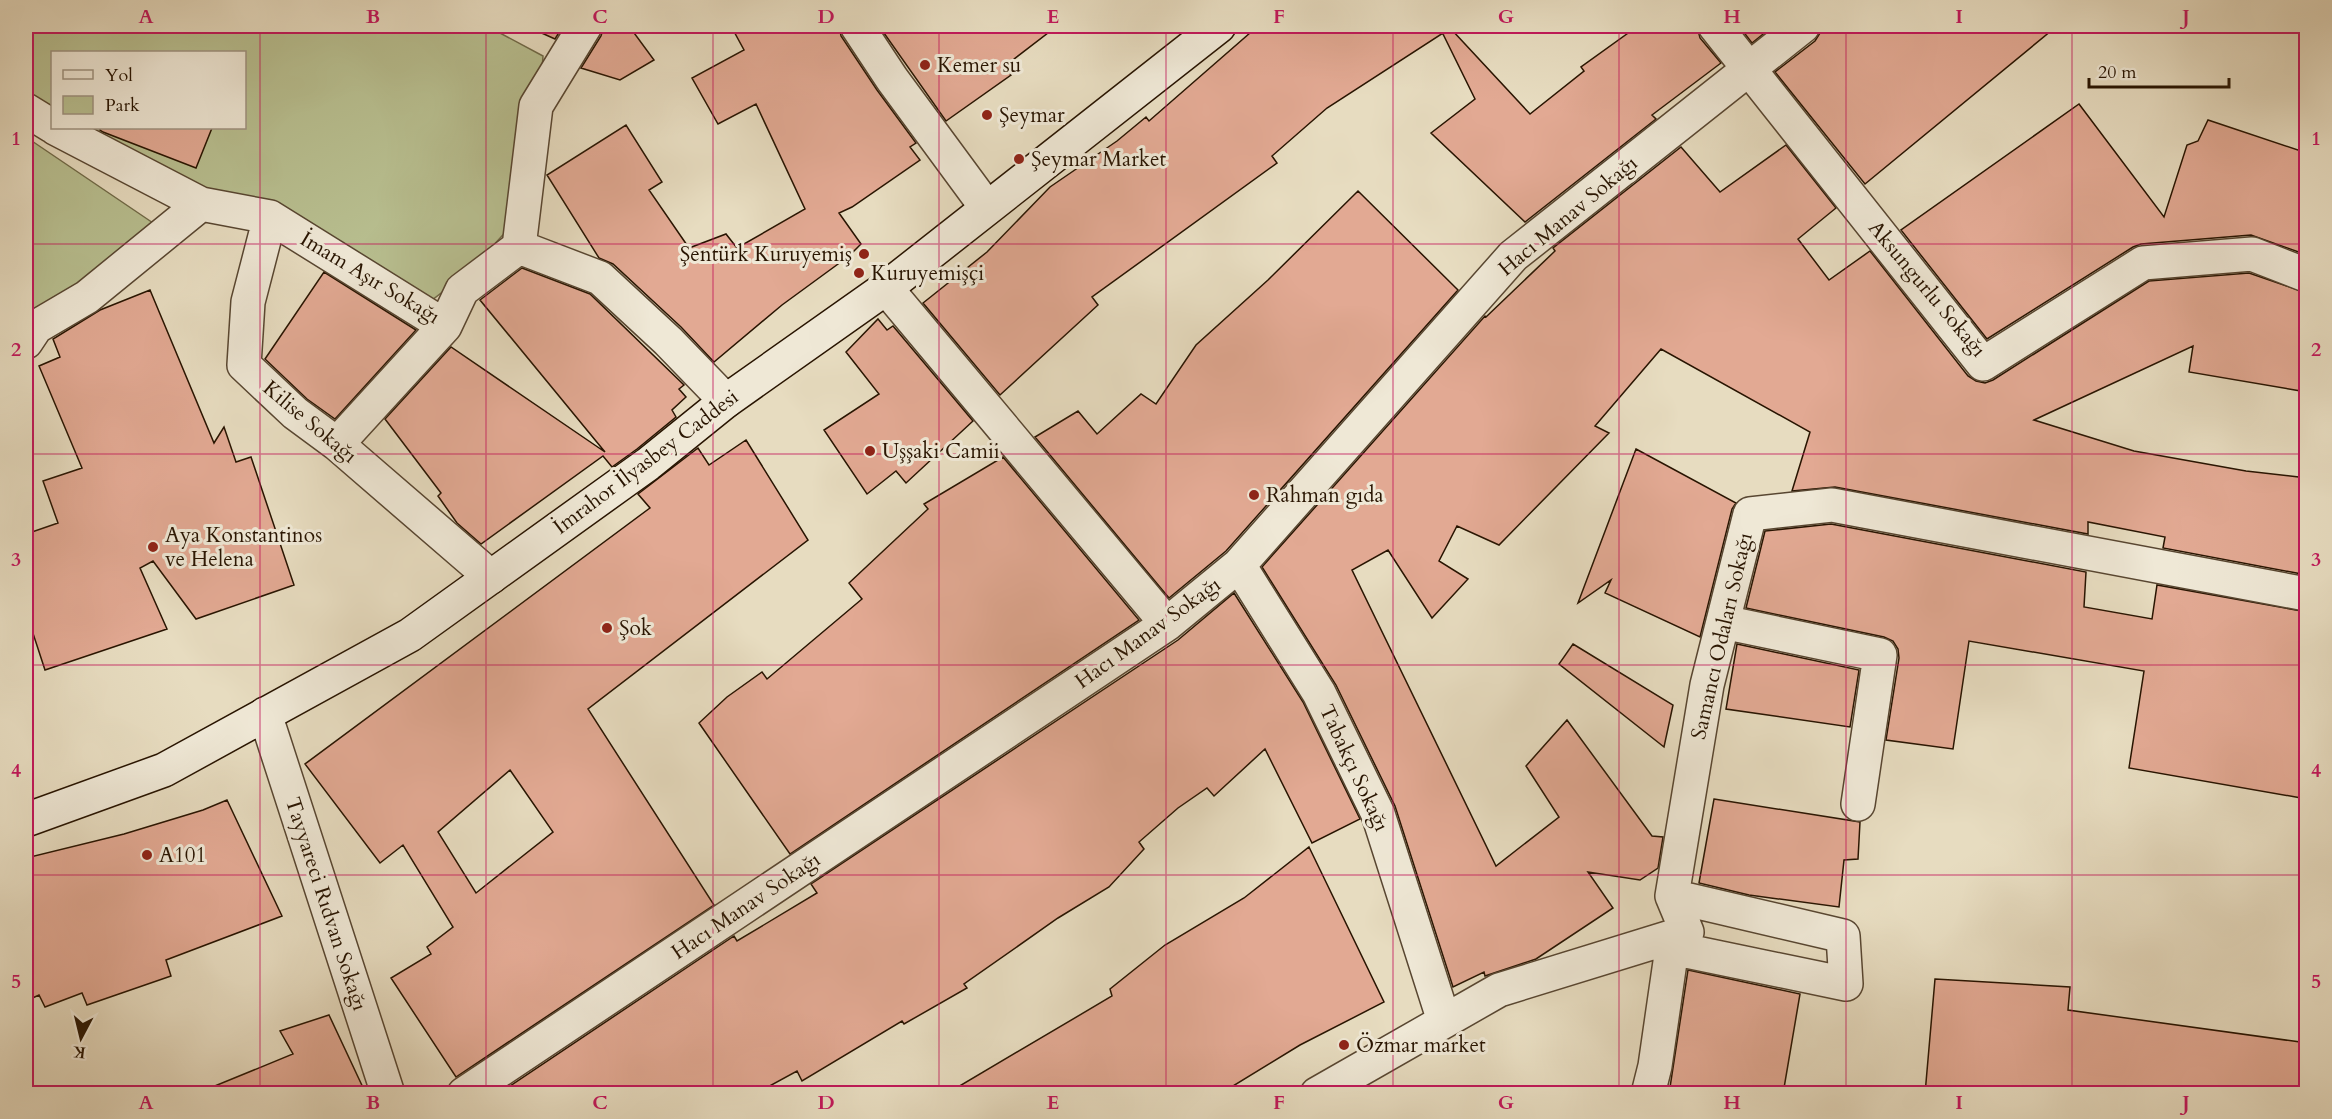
<svg xmlns="http://www.w3.org/2000/svg" width="2332" height="1119" font-family="Cardo,serif">
<rect width="100%" height="100%" fill="#e7dcc0"/>
<filter id="stains"><feTurbulence type="fractalNoise" baseFrequency=".00333" numOctaves="4"/><feColorMatrix values="0 0 0 0 .2 0 0 0 0 .09 0 0 0 0 .02 0 0 0 .5 -.17"/></filter>
<radialGradient id="worn" r=".72"><stop offset=".6" stop-color="#630" stop-opacity="0"/><stop offset="1" stop-color="#630" stop-opacity=".3"/></radialGradient>
<path fill="#b8bf90" stroke="#706a48" stroke-width="1.5" d="M 26,26 L 487,26 L 543,56 L 540,99 L 521,215 L 471,270 L 419,310 L 73,128 L 244,128 L 244,52 L 52,52 L 52,117 L 26,103 Z
M 26,137 L 159,227 L 55,332 L 26,307 Z"/>
<path fill="#e2a993" stroke="#281401" stroke-width="1.5" fill-rule="evenodd" d="M 526,26 L 563,26 L 555,39 Z
M 604,26 L 629,26 L 654,60 L 620,80 L 581,68 L 601,36 Z
M 731,26 L 839,26 L 841,36 L 877,90 L 916,143 L 910,147 L 920,160 L 852,207 L 839,213 L 861,244 L 849,256 L 782,305 L 714,362 L 681,327 L 613,264 L 599,258 L 547,175 L 626,125 L 662,182 L 649,190 L 689,248 L 726,234 L 737,248 L 805,209 L 756,104 L 718,124 L 692,78 L 744,50 Z
M 879,26 L 1057,26 L 1005,66 L 1011,75 L 946,121 Z
M 1258,26 L 1454,26 L 1327,108 L 1272,156 L 1277,163 L 1092,297 L 1098,305 L 1000,395 L 923,303 L 987,252 L 1050,187 L 1117,141 L 1146,117 L 1149,121 Z
M 1638,26 L 1697,26 L 1700,38 L 1721,63 L 1652,115 L 1656,119 L 1525,222 L 1431,133 L 1475,99 L 1443,34 L 1451,29 L 1530,114 L 1584,71 L 1581,67 Z
M 1739,26 L 1773,26 L 1752,43 Z
M 1821,26 L 2057,26 L 1865,184 L 1775,72 L 1815,41 L 1820,33 Z
M 2079,104 L 2164,217 L 2187,145 L 2198,141 L 2208,120 L 2307,153 L 2307,255 L 2251,235 L 2141,244 L 2133,247 L 1987,339 L 1901,230 Z
M 100,128 L 212,128 L 196,168 L 103,132 L 100,130 Z
M 1786,145 L 1836,208 L 1798,239 L 1829,280 L 1870,251 L 1968,376 L 1976,381 L 1985,383 L 1993,380 L 2149,281 L 2249,273 L 2307,293 L 2307,392 L 2189,372 L 2193,346 L 2034,420 L 2134,451 L 2246,471 L 2307,478 L 2307,575 L 2163,548 L 2165,537 L 2088,522 L 2088,534 L 1835,487 L 1792,491 L 1810,432 L 1661,349 L 1595,426 L 1609,433 L 1499,545 L 1457,526 L 1439,561 L 1468,579 L 1432,618 L 1388,550 L 1352,570 L 1496,866 L 1559,817 L 1526,766 L 1567,720 L 1652,836 L 1663,837 L 1658,868 L 1640,880 L 1588,872 L 1613,908 L 1536,959 L 1485,976 L 1484,972 L 1453,987 L 1395,806 L 1336,685 L 1262,567 L 1485,316 L 1486,317 L 1555,251 L 1553,248 L 1681,147 L 1720,192 Z
M 1358,191 L 1458,290 L 1226,551 L 1169,598 L 1035,437 L 1078,411 L 1097,434 L 1141,394 L 1156,404 L 1196,345 L 1268,280 Z
M 522,268 L 590,294 L 684,385 L 679,389 L 686,397 L 672,410 L 676,417 L 637,449 L 612,467 L 603,456 L 481,544 L 457,523 L 438,496 L 441,493 L 385,419 L 451,347 L 605,452 L 480,300 Z
M 324,272 L 416,330 L 335,419 L 307,399 L 265,359 Z
M 150,290 L 214,443 L 224,427 L 236,462 L 251,457 L 294,585 L 196,619 L 153,561 L 140,568 L 167,629 L 45,670 L 26,612 L 26,534 L 58,523 L 43,481 L 82,468 L 39,366 L 60,357 L 53,339 L 100,310 Z
M 878,319 L 887,330 L 893,326 L 973,421 L 906,483 L 896,471 L 867,494 L 824,430 L 879,394 L 846,352 Z
M 746,440 L 808,540 L 588,709 L 714,905 L 456,1077 L 391,978 L 431,954 L 427,947 L 453,927 L 403,845 L 380,863 L 305,764 L 650,508 L 638,494 L 698,448 L 709,465 ZM 510,770 L 553,832 L 476,893 L 438,832 Z
M 1636,449 L 1736,503 L 1732,509 L 1700,637 L 1605,593 L 1611,580 L 1578,603 Z
M 1003,457 L 1139,620 L 790,854 L 699,723 L 727,697 L 762,672 L 767,679 L 862,599 L 849,583 L 928,509 L 924,504 Z
M 1831,524 L 2086,572 L 2084,607 L 2152,619 L 2157,585 L 2307,612 L 2307,799 L 2129,768 L 2144,671 L 1969,641 L 1953,749 L 1886,740 L 1899,658 L 1898,649 L 1893,641 L 1884,637 L 1746,608 L 1765,531 Z
M 1234,593 L 1303,702 L 1360,819 L 1312,843 L 1265,749 L 1214,796 L 1207,788 L 1178,808 L 1139,842 L 1144,849 L 1109,887 L 1058,918 L 964,984 L 967,988 L 904,1024 L 902,1021 L 802,1081 L 797,1071 L 755,1094 L 498,1094 L 734,936 L 737,941 L 817,893 L 811,884 L 1178,640 Z
M 1573,644 L 1673,705 L 1664,747 L 1559,664 Z
M 1737,644 L 1859,670 L 1850,727 L 1726,709 Z
M 1714,799 L 1860,822 L 1858,859 L 1844,860 L 1839,907 L 1749,895 L 1699,883 Z
M 227,800 L 282,916 L 166,960 L 171,976 L 87,1005 L 82,993 L 45,1007 L 39,995 L 26,1001 L 26,858 L 124,834 L 203,810 Z
M 1309,847 L 1384,1002 L 1300,1045 L 1220,1094 L 946,1094 L 1112,996 L 1110,989 L 1165,945 L 1244,898 Z
M 1688,970 L 1800,994 L 1783,1094 L 1669,1094 Z
M 1935,979 L 2070,987 L 2068,1010 L 2307,1043 L 2307,1094 L 1925,1094 Z
M 329,1015 L 366,1094 L 200,1094 L 200,1092 L 293,1054 L 280,1031 Z"/>
<g fill="none" stroke-linecap="round" stroke-linejoin="round">
<defs>
<path id="street" d="M 857,26 L 892,79 L 987,208
M 1715,26 L 1983,364 L 2143,263 L 2252,254 L 2306,275
M 26,110 L 52,126
M 55,128 L 201,204 L 270,217 L 445,326
M 270,217 L 248,302 L 244,365 L 295,413 L 337,444 L 491,577
M 519,247 L 600,278 L 668,341 L 726,401
M 519,247 L 536,106 L 585,26
M 886,288 L 1167,624
M 26,342 L 36,327 L 87,297 L 201,204
M 337,444 L 445,326 L 462,290 L 519,247
M 1239,565 L 1319,693 L 1378,814 L 1444,1021
M 1723,622 L 1880,655 L 1858,804
M 265,714 L 388,1094
M 1672,896 L 1843,936 L 1846,984 L 1672,948
M 464,1094 L 1167,624 L 1239,565 L 1513,256 L 1803,26
M 1317,1094 L 1499,990 L 1687,932
M 1648,1094 L 1655,1066 L 1672,948 L 1687,932 L 1672,896 L 1707,685 L 1750,514 L 1832,505 L 2306,594"/>
<path id="secondary" d="M 26,820 L 164,770 L 410,635 L 648,464 L 726,401 L 886,288 L 1219,26"/>
</defs>
<use href="#street" stroke="#584631" stroke-width="36"/>
<use href="#secondary" stroke="#281401" stroke-width="36"/>
<use href="#street" stroke="#efe8d6" stroke-width="33"/>
<use href="#secondary" stroke="#efe8d6" stroke-width="33"/>
</g>
<path fill="none" stroke="#c2185b" stroke-width="1.5" stroke-opacity="0.55" d="M 260,26 L 260,1094M 486,26 L 486,1094M 713,26 L 713,1094M 939,26 L 939,1094M 1166,26 L 1166,1094M 1393,26 L 1393,1094M 1619,26 L 1619,1094M 1846,26 L 1846,1094M 2072,26 L 2072,1094M 26,244 L 2306,244M 26,454 L 2306,454M 26,665 L 2306,665M 26,875 L 2306,875"/>
<g fill="#8f2418" stroke="#efe8d6" stroke-width="2">
<circle cx="925" cy="65" r="6"/>
<circle cx="987" cy="115" r="6"/>
<circle cx="1019" cy="159" r="6"/>
<circle cx="864" cy="254" r="6"/>
<circle cx="859" cy="273" r="6"/>
<circle cx="870" cy="451" r="6"/>
<circle cx="1254" cy="495" r="6"/>
<circle cx="153" cy="547" r="6"/>
<circle cx="607" cy="628" r="6"/>
<circle cx="147" cy="855" r="6"/>
<circle cx="1344" cy="1045" r="6"/>
</g>
<g text-anchor="middle" dominant-baseline="central" stroke-width="6" stroke-linejoin="round" paint-order="stroke">
<g font-size="21" fill="#281401" stroke="#efe8d6" text-anchor="start">
<text x="937" y="65">Kemer su</text>
<text x="999" y="115">Şeymar</text>
<text x="1031" y="159">Şeymar Market</text>
<text x="852" y="254" text-anchor="end">Şentürk Kuruyemiş</text>
<text x="871" y="273">Kuruyemişçi</text>
<text x="882" y="451">Uşşaki Camii</text>
<text x="1266" y="495">Rahman gıda</text>
<text x="165" y="535">Aya Konstantinos<tspan x="165" dy="24">ve Helena</tspan></text>
<text x="619" y="628">Şok</text>
<text x="159" y="855">A101</text>
<text x="1356" y="1045">Özmar market</text>
</g>
<g font-size="21" fill="#281401" stroke="#efe8d6">
<text transform="translate(1568 216) rotate(-40)">Hacı Manav Sokağı</text>
<text transform="translate(370 278) rotate(31)">İmam Aşır Sokağı</text>
<text transform="translate(1927 289) rotate(50)">Aksungurlu Sokağı</text>
<text transform="translate(310 422) rotate(40)">Kilise Sokağı</text>
<text transform="translate(646 462) rotate(-37)">İmrahor İlyasbey Caddesi</text>
<text transform="translate(1148 633) rotate(-36)">Hacı Manav Sokağı</text>
<text transform="translate(1722 636) rotate(-77)">Samancı Odaları Sokağı</text>
<text transform="translate(1354 768) rotate(65)">Tabakçı Sokağı</text>
<text transform="translate(326 904) rotate(72)">Tayyareci Rıdvan Sokağı</text>
<text transform="translate(746 906) rotate(-34)">Hacı Manav Sokağı</text>
</g>
</g>
<rect width="2332" height="1119" fill="none" stroke="#e7dcc0" stroke-width="66"/>
<rect x="51" y="51" width="195" height="78" fill="#efe8d6" stroke="#9f9381" stroke-width="1.5"/>
<rect x="63" y="70" width="30" height="9" fill="#efe8d6" stroke="#9f9381" stroke-width="1.5"/>
<text x="105" y="81" font-size="18" fill="#281401">Yol</text>
<rect x="63" y="96" width="30" height="18" fill="#b8bf90" stroke="#9f9381" stroke-width="1.5"/>
<text x="105" y="111" font-size="18" fill="#281401">Park</text>
<g transform="translate(81 1038) rotate(187)" stroke="#efe8d6" stroke-width="4.5" paint-order="stroke">
<path d="M0-4.5L10 22L0 15L-10 22Z" fill="#281401"/>
<text y="-9" font-size="16" font-weight="bold" text-anchor="middle" fill="#281401">K</text>
</g>
<path d="M2089 78v9h140v-9" fill="none" stroke="#281401" stroke-width="3"/>
<text x="2098" y="78" font-size="18" fill="#281401" stroke="#efe8d6" stroke-width="4.5" paint-order="stroke">20 m</text>
<rect x="33" y="33" width="2266" height="1053" fill="none" stroke="#c2185b" stroke-width="2"/>
<g font-size="20" text-anchor="middle" font-weight="bold" fill="#c2185b">
<text x="146" y="23">A</text>
<text x="373" y="23">B</text>
<text x="600" y="23">C</text>
<text x="826" y="23">D</text>
<text x="1053" y="23">E</text>
<text x="1279" y="23">F</text>
<text x="1506" y="23">G</text>
<text x="1732" y="23">H</text>
<text x="1959" y="23">I</text>
<text x="2186" y="23">J</text>
<text x="16" y="145">1</text>
<text x="2316" y="145">1</text>
<text x="16" y="356">2</text>
<text x="2316" y="356">2</text>
<text x="16" y="566">3</text>
<text x="2316" y="566">3</text>
<text x="16" y="777">4</text>
<text x="2316" y="777">4</text>
<text x="16" y="988">5</text>
<text x="2316" y="988">5</text>
<text x="146" y="1109">A</text>
<text x="373" y="1109">B</text>
<text x="600" y="1109">C</text>
<text x="826" y="1109">D</text>
<text x="1053" y="1109">E</text>
<text x="1279" y="1109">F</text>
<text x="1506" y="1109">G</text>
<text x="1732" y="1109">H</text>
<text x="1959" y="1109">I</text>
<text x="2186" y="1109">J</text>
</g>
<rect width="100%" height="100%" filter="url(#stains)"/>
<rect width="100%" height="100%" fill="url(#worn)"/>
</svg>
